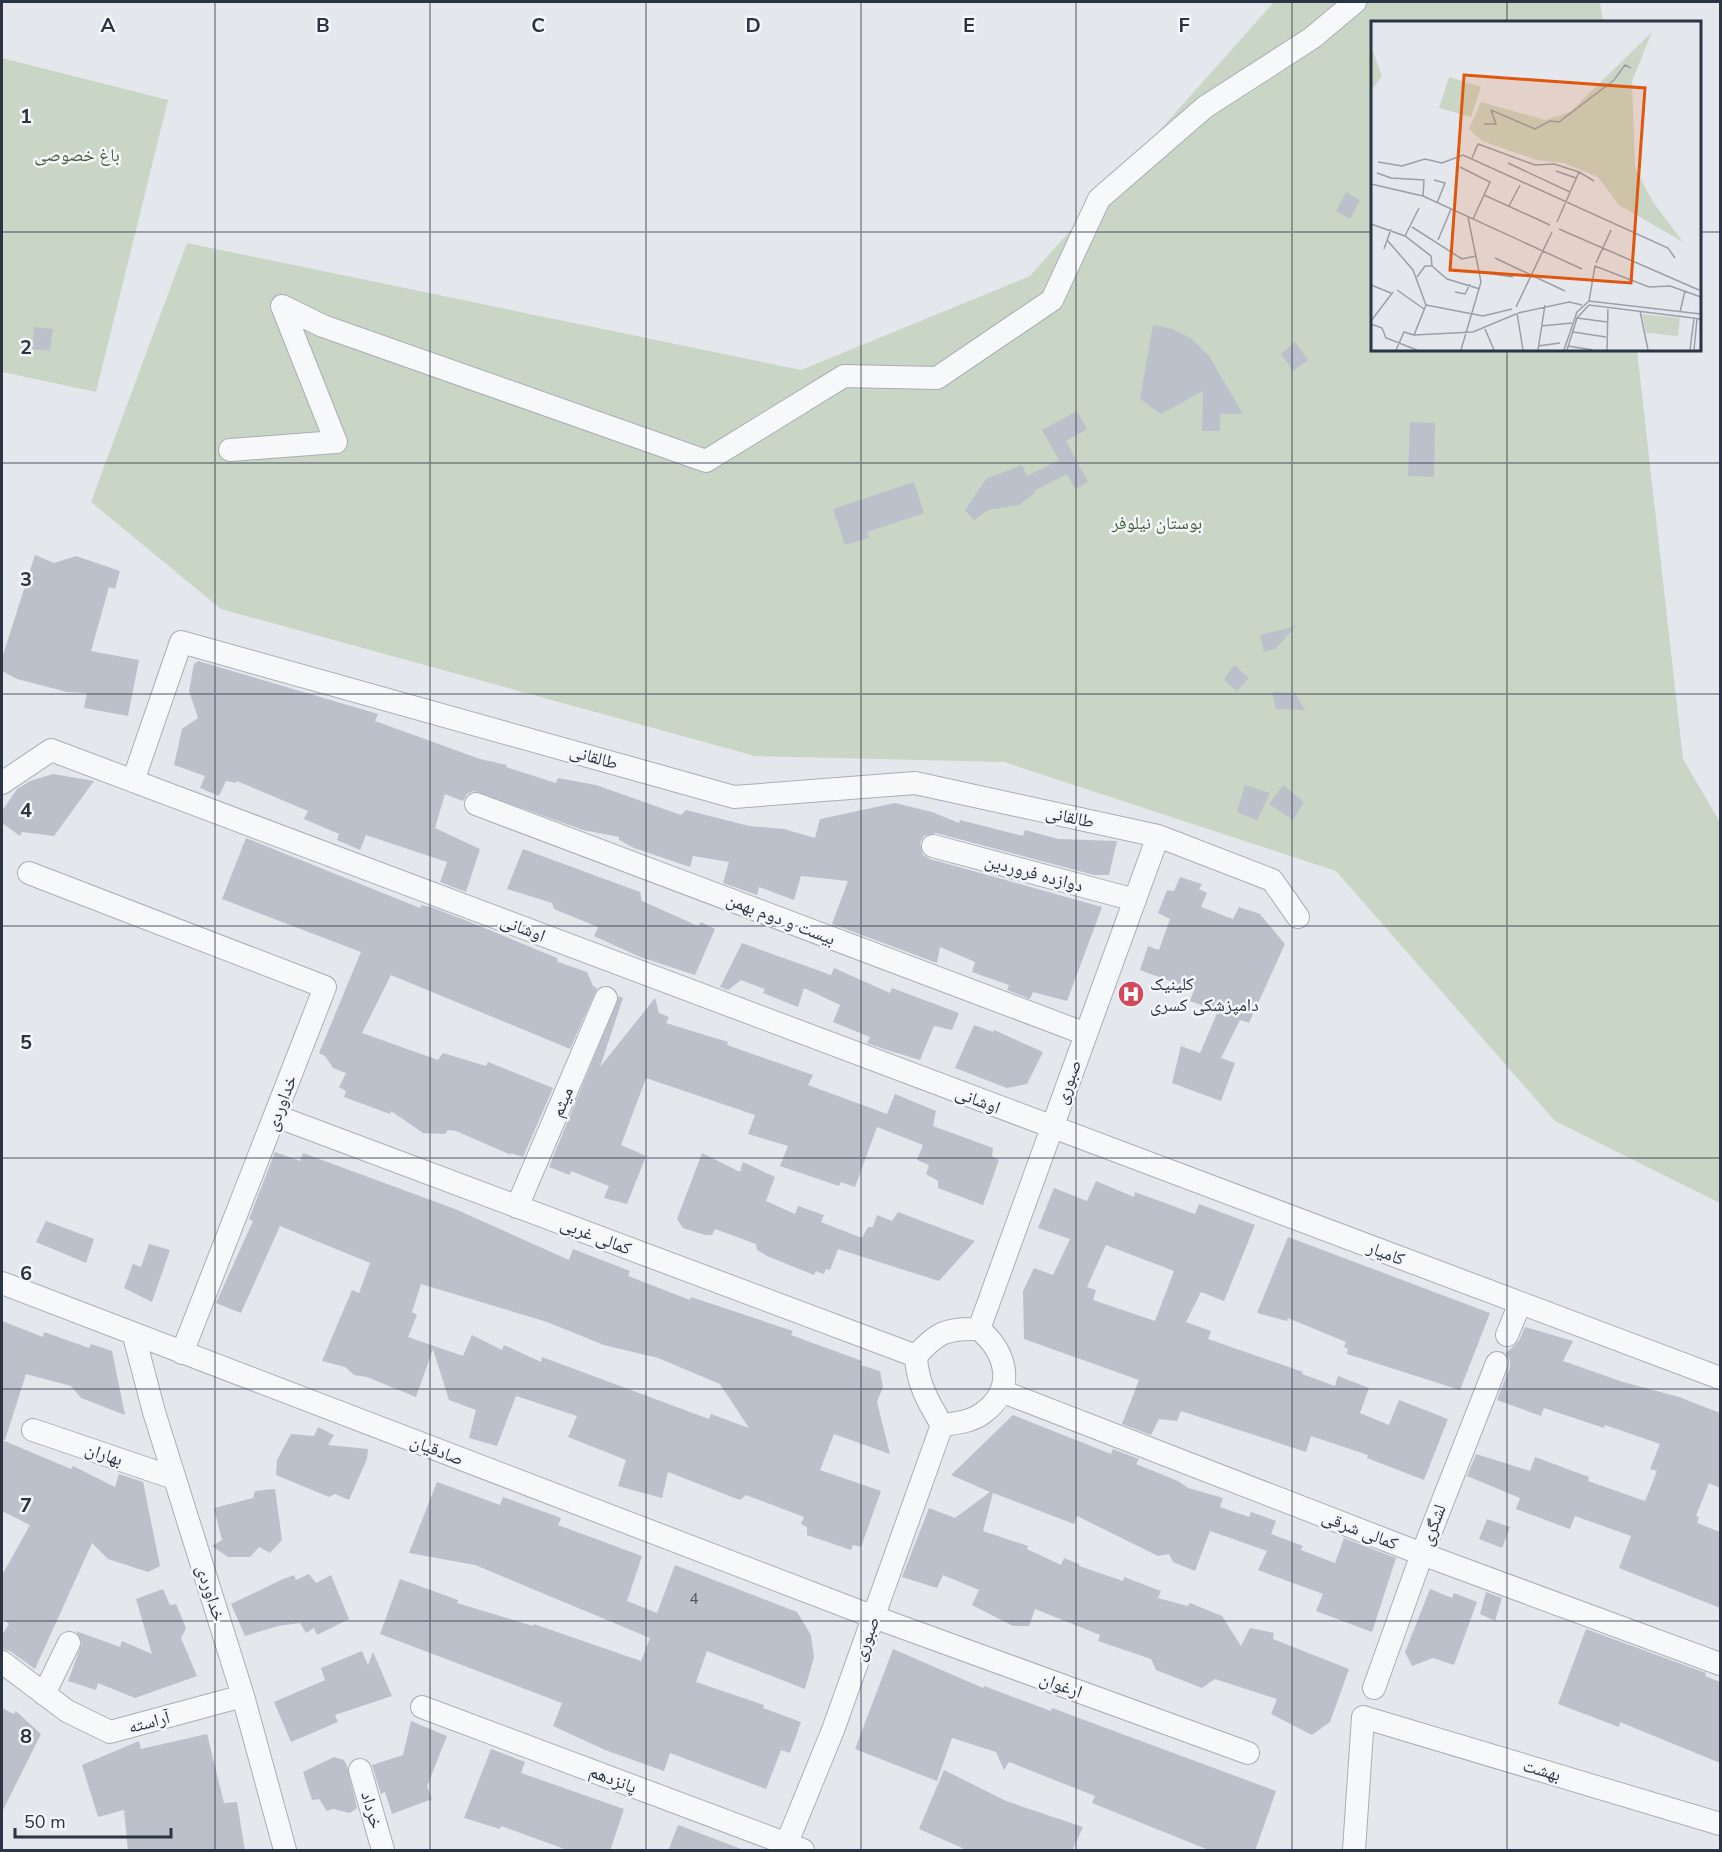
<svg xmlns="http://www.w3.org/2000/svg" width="1722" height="1852" font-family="'Nunito Sans','Noto Naskh Arabic',sans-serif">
<rect width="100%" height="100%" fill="#e4e7ec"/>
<path fill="#c9d6c5" d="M 1274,2 L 1600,2 L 1603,22 L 1372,22 L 1372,350 L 1637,350 L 1683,759 L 1720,822 L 1720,1203 L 1555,1121 L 1336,871 L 1004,762 L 755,756 L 221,609 L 91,502 L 187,243 L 801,370 L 1030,276 Z
M 2,58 L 168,100 L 96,392 L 2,372 Z"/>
<path fill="#bbc0ca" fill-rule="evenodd" d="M 1346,192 L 1360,200 L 1350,219 L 1336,211 Z
M 1153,325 L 1172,329 L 1191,338 L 1209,356 L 1243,414 L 1220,414 L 1220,431 L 1202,431 L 1203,391 L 1161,414 L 1140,399 Z
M 34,327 L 53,329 L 50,351 L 32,349 Z
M 1295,342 L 1308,360 L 1293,371 L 1281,354 Z
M 1077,411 L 1087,429 L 1066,441 L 1088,482 L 1075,489 L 1067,474 L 1034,491 L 1035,493 L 1019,505 L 988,510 L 974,520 L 965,510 L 986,479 L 1022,465 L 1027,476 L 1059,460 L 1042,430 Z
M 1410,422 L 1435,423 L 1434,477 L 1408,476 Z
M 914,482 L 924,513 L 867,532 L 869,538 L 845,545 L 833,509 Z
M 35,555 L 54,563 L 76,556 L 120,571 L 115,589 L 109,587 L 91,651 L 139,660 L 128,716 L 84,708 L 87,693 L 67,692 L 17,679 L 2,671 L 2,658 Z
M 1296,626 L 1275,649 L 1264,652 L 1260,635 Z
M 198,661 L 378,714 L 375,721 L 480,759 L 507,765 L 506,767 L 556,783 L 558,778 L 596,785 L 681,815 L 686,810 L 749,826 L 784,829 L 815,838 L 820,819 L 895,803 L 932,812 L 959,823 L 960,820 L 1023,836 L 1025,830 L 1058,839 L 1117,841 L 1109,875 L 1094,875 L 936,833 L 924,836 L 920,843 L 923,855 L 930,859 L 1102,907 L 1067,1001 L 1033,992 L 1030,999 L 1007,990 L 1009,985 L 972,972 L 975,962 L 940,947 L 937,963 L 832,924 L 848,881 L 801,876 L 794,900 L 759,887 L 757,895 L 723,883 L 729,862 L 693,856 L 690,867 L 634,848 L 619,840 L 619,837 L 583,830 L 474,791 L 467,794 L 463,801 L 445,794 L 435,828 L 480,849 L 466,892 L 440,882 L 447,862 L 366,835 L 360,850 L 337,840 L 339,834 L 304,819 L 308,811 L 237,781 L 236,783 L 226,781 L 219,796 L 200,788 L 205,776 L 174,765 L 182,729 L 198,718 L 189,691 L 194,664 Z
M 1234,665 L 1249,678 L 1237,691 L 1224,680 Z
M 1272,692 L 1295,693 L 1305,710 L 1276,709 Z
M 53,774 L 94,781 L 54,836 L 22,832 L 20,836 L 2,823 L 2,811 L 17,789 L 30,781 Z
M 1245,785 L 1270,793 L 1257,820 L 1237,812 Z
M 1283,785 L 1304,802 L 1293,820 L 1269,804 Z
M 246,838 L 420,908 L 421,905 L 431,907 L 470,922 L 557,958 L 558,962 L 587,972 L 593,986 L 597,988 L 570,1049 L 391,975 L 362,1033 L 438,1060 L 443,1053 L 486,1066 L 488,1062 L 553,1088 L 523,1157 L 511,1153 L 511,1155 L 456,1131 L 448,1130 L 445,1134 L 423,1133 L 391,1111 L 390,1114 L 344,1097 L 346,1091 L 339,1087 L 346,1073 L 333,1068 L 325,1056 L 319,1053 L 361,952 L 222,899 Z
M 523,849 L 640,892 L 642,901 L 698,926 L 701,922 L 715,929 L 695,975 L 640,957 L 594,936 L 598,927 L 554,909 L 552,903 L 507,889 Z
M 1180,877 L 1202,884 L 1199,889 L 1207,893 L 1201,907 L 1233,919 L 1239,907 L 1260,914 L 1285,944 L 1249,1023 L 1240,1020 L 1221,1058 L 1235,1063 L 1221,1101 L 1172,1083 L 1181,1046 L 1200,1053 L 1218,1011 L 1190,1001 L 1194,990 L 1140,970 L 1148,946 L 1159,950 L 1170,919 L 1158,913 L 1167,890 L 1174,891 Z
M 742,943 L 831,975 L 834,968 L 890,993 L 892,988 L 959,1013 L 952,1030 L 934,1026 L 920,1060 L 887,1050 L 867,1043 L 870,1037 L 833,1022 L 840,1005 L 804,988 L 798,1007 L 763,993 L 765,989 L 741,980 L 728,990 L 720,987 Z
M 619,996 L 623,998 L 600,1067 L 655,998 L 659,1013 L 669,1017 L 666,1023 L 728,1042 L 727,1045 L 813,1075 L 808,1085 L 887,1114 L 895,1094 L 936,1111 L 933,1126 L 993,1148 L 992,1156 L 999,1160 L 983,1205 L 938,1188 L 938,1181 L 926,1174 L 929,1165 L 917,1160 L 923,1145 L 877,1127 L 855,1187 L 841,1182 L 839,1186 L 780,1166 L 788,1146 L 748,1134 L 755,1115 L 646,1078 L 621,1145 L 646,1156 L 627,1204 L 604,1198 L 609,1186 L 571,1171 L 570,1175 L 549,1167 Z
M 974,1025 L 993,1032 L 994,1030 L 1043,1052 L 1027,1084 L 1007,1088 L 955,1068 Z
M 275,1152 L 300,1161 L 303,1153 L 455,1209 L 569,1260 L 573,1249 L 630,1271 L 628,1276 L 690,1300 L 691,1297 L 793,1331 L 791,1335 L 862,1361 L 860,1365 L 880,1371 L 883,1387 L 877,1402 L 890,1454 L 834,1434 L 820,1470 L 881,1491 L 861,1547 L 853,1545 L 851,1550 L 807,1535 L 807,1527 L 801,1524 L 804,1517 L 746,1495 L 740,1500 L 668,1472 L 662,1498 L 618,1486 L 626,1460 L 568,1437 L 577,1416 L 516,1396 L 497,1446 L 469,1438 L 476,1410 L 449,1400 L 433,1349 L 416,1397 L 367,1377 L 354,1375 L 345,1367 L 322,1361 L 352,1290 L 359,1293 L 370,1263 L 280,1226 L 241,1313 L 216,1303 L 253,1221 L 249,1219 ZM 421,1284 L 547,1322 L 604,1345 L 658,1358 L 720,1384 L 749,1428 L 711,1414 L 709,1419 L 542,1357 L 541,1362 L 504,1345 L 502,1350 L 472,1335 L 463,1356 L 408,1337 L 417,1315 L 412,1312 Z
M 702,1153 L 740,1172 L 743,1162 L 775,1177 L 766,1201 L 795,1214 L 798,1206 L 824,1215 L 821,1222 L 862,1238 L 868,1227 L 873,1227 L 877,1215 L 892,1221 L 898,1212 L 975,1241 L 939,1281 L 838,1249 L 830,1270 L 826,1269 L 824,1274 L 816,1271 L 814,1275 L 767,1256 L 757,1250 L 756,1244 L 715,1229 L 712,1235 L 705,1235 L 683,1228 L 677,1219 Z
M 1096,1181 L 1134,1197 L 1135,1192 L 1195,1214 L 1199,1204 L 1255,1225 L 1224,1301 L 1201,1292 L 1186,1322 L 1211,1331 L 1208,1339 L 1303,1372 L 1302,1374 L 1335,1386 L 1338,1376 L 1369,1388 L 1360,1413 L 1389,1425 L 1399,1400 L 1448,1419 L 1424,1480 L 1367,1458 L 1368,1455 L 1311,1436 L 1306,1452 L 1181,1411 L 1177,1421 L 1159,1419 L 1151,1435 L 1122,1424 L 1139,1380 L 1024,1339 L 1023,1291 L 1034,1268 L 1053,1275 L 1070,1239 L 1038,1228 L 1054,1188 L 1087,1201 ZM 1106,1245 L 1174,1271 L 1155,1321 L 1093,1300 L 1096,1290 L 1087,1287 Z
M 46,1221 L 94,1239 L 86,1263 L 36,1242 Z
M 1288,1237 L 1490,1313 L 1460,1390 L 1347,1354 L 1348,1349 L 1344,1347 L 1346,1342 L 1288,1318 L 1287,1321 L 1257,1313 Z
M 149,1244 L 170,1250 L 152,1302 L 124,1288 L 133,1264 L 141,1267 Z
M 2,1321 L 43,1337 L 44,1332 L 89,1348 L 91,1344 L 112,1351 L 125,1415 L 81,1398 L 71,1386 L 26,1374 L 5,1440 L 2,1439 Z
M 1525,1327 L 1573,1341 L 1563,1361 L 1623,1382 L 1679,1397 L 1720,1413 L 1720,1488 L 1709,1483 L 1696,1516 L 1699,1517 L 1697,1523 L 1720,1532 L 1720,1608 L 1619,1568 L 1631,1536 L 1575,1516 L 1570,1529 L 1516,1509 L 1520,1498 L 1467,1476 L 1476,1454 L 1530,1471 L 1535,1457 L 1589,1477 L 1588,1481 L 1645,1501 L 1657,1471 L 1650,1469 L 1660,1444 L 1605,1425 L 1604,1428 L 1544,1408 L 1541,1416 L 1497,1400 L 1510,1367 L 1510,1360 L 1506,1353 L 1519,1341 Z
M 1013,1415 L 1111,1454 L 1113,1449 L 1139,1459 L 1136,1464 L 1178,1481 L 1188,1488 L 1223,1498 L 1220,1507 L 1249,1517 L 1251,1512 L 1276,1521 L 1271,1534 L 1303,1546 L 1301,1550 L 1335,1563 L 1344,1538 L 1396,1558 L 1372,1632 L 1316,1611 L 1323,1594 L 1258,1570 L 1267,1551 L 1210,1531 L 1195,1571 L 1173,1562 L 1169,1554 L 1158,1556 L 1077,1516 L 1074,1524 L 993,1493 L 983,1531 L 1028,1546 L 1027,1549 L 1061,1565 L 1064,1558 L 1079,1564 L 1079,1566 L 1123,1581 L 1124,1577 L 1161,1591 L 1158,1598 L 1188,1606 L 1190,1603 L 1222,1616 L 1241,1646 L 1250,1628 L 1274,1633 L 1273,1639 L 1349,1669 L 1330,1722 L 1312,1735 L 1271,1714 L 1277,1699 L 1215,1679 L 1202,1688 L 1156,1670 L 1151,1659 L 1098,1641 L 1100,1635 L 1035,1609 L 1029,1626 L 1013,1626 L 972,1605 L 979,1590 L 943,1575 L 937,1588 L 902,1577 L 929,1508 L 955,1518 L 990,1492 L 951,1475 Z
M 318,1427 L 334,1435 L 328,1445 L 368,1449 L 367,1459 L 349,1500 L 335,1494 L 329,1497 L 276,1475 L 277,1460 L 291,1434 L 314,1436 Z
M 2,1440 L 71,1469 L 73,1466 L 115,1487 L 119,1474 L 143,1482 L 160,1566 L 148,1572 L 108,1559 L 92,1543 L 35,1669 L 10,1651 L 2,1649 L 2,1635 L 9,1624 L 2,1618 L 2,1575 L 30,1525 L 2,1511 Z
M 437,1482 L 500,1505 L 503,1497 L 561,1518 L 558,1525 L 642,1556 L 627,1601 L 657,1613 L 675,1565 L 797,1612 L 811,1635 L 814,1657 L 805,1689 L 707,1651 L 696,1682 L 764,1705 L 763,1708 L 801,1722 L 790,1753 L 781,1750 L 766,1789 L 670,1753 L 664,1771 L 605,1750 L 553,1726 L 562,1703 L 380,1634 L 400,1579 L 458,1600 L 457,1603 L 533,1626 L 534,1624 L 641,1661 L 650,1638 L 475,1565 L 409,1553 Z
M 275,1489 L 282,1540 L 270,1553 L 259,1547 L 250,1557 L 228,1557 L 212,1546 L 222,1540 L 214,1508 L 253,1498 L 255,1491 Z
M 1487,1519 L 1510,1527 L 1502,1548 L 1479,1539 Z
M 309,1574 L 316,1583 L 331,1575 L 349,1619 L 317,1635 L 314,1628 L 306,1633 L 300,1623 L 278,1626 L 245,1636 L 231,1604 L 281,1580 L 294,1575 L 296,1580 Z
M 163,1589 L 170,1605 L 176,1604 L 186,1628 L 181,1638 L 197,1676 L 135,1698 L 98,1683 L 96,1690 L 68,1681 L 82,1643 L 76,1631 L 120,1647 L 122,1641 L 152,1654 L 136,1599 Z
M 1430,1589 L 1452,1598 L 1454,1593 L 1477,1602 L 1454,1665 L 1433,1658 L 1412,1666 L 1405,1652 Z
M 1486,1592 L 1502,1598 L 1495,1621 L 1480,1614 Z
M 1586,1629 L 1706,1673 L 1705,1676 L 1720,1682 L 1720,1763 L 1620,1722 L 1619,1727 L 1558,1704 Z
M 893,1649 L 983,1688 L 984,1686 L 1051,1711 L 1052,1708 L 1276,1791 L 1255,1851 L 1211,1851 L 1092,1803 L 1095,1796 L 1009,1762 L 1004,1770 L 996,1752 L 952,1738 L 937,1781 L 855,1749 Z
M 362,1651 L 368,1665 L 373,1652 L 392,1696 L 335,1715 L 338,1722 L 291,1742 L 274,1702 L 325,1680 L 321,1668 Z
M 2,1708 L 14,1714 L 16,1711 L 41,1734 L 2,1812 Z
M 411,1721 L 447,1736 L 427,1786 L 432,1799 L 392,1814 L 385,1792 L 381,1794 L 372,1765 L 403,1755 Z
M 207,1734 L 224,1803 L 237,1802 L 245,1851 L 128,1851 L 124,1810 L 98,1817 L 82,1765 L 139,1741 L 141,1749 Z
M 491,1749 L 525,1762 L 521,1773 L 624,1809 L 610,1851 L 570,1851 L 501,1826 L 500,1829 L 464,1818 Z
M 334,1757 L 344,1760 L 347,1766 L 357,1808 L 350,1813 L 333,1809 L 327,1811 L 319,1799 L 312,1800 L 303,1772 Z
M 944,1770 L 1006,1801 L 1083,1827 L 1072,1851 L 969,1851 L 919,1829 Z
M 678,1825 L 741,1849 L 741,1851 L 668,1851 Z"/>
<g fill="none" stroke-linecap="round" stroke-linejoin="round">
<defs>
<path id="minor" d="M 230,450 L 336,442 L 282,306 L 323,326 L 706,461 L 844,376 L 937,378 L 1052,300 L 1099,199 L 1205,107 L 1312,38 L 1355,2
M 133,781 L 181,642 L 734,797 L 915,783 L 1158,836 L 1272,880 L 1298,917
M 2,783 L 51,750 L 1720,1378
M 476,804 L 1086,1034
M 933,846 L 1135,900
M 29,873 L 325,987 L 182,1353
M 276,1116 L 916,1356
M 517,1207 L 606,998
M 2,1283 L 874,1617 L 1248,1753
M 979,1329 L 1158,836
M 979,1329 C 1006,1352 1017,1388 983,1413 C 971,1422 956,1423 942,1425 C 928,1402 917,1383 916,1356 C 937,1332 947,1328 979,1329 Z
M 1507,1335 L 1520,1303
M 134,1336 L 154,1412 L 243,1696 L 285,1850
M 1001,1391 L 1422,1554 L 1720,1664
M 33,1430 L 174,1478
M 2,1662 L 67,1711 L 110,1732 L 243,1696
M 1374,1688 L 1422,1554 L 1497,1363
M 44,1694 L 69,1643
M 422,1707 L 803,1850
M 360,1770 L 383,1850
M 784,1850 L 833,1730 L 942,1425
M 1354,1850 L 1363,1717 L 1720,1824"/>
</defs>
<use href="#minor" stroke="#a9aeb7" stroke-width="24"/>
<use href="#minor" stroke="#f7f8fa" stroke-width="22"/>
</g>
<path fill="none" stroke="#2b3445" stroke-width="1.5" stroke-opacity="0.55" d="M 215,2 L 215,1850M 430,2 L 430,1850M 646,2 L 646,1850M 861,2 L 861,1850M 1076,2 L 1076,1850M 1292,2 L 1292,1850M 1507,2 L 1507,22M 2,232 L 1372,232M 1700,232 L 1720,232M 1507,350 L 1507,1850M 2,463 L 1720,463M 2,694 L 1720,694M 2,926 L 1720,926M 2,1158 L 1720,1158M 2,1389 L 1720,1389M 2,1621 L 1720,1621"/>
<defs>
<symbol id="hospital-disc" viewBox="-11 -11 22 22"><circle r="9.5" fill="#d1495b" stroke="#f4f6f9"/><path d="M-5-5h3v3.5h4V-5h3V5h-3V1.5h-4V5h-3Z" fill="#fff"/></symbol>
</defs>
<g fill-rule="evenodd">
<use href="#hospital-disc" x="1116" y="979" width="30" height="30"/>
</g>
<g text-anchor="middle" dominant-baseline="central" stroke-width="5" stroke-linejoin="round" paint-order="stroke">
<g font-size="15" fill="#4f5766">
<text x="694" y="1599">4</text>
</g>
<g font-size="18" fill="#3f6138" stroke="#f4f6f9">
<text x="77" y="155">باغ خصوصی</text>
<text x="1157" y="523">بوستان نیلوفر</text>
</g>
<g font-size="18" fill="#2b3445" stroke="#f4f6f9">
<text transform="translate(594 757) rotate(16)">طالقانی</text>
<text transform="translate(1070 817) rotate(12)">طالقانی</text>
<text transform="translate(1034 873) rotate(15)">دوازده فروردین</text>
<text transform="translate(781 919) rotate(21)">بیست و دوم بهمن</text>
<text transform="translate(523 928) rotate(21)">اوشانی</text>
<text transform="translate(1068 1082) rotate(-70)">صبوری</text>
<text transform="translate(978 1100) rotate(21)">اوشانی</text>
<text transform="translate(562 1102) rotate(-67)">میثم</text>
<text transform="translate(281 1103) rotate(-69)">خداوردی</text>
<text transform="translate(596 1236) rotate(21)">کمالی غربی</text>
<text transform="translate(1386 1253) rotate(21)">کامیار</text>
<text transform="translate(437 1450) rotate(21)">صادقیان</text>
<text transform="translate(104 1454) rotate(19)">بهاران</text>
<text transform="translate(1433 1525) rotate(-69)">لشگری</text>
<text transform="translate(1360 1530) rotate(21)">کمالی شرقی</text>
<text transform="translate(211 1593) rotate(72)">خداوردی</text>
<text transform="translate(866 1639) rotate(-70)">صبوری</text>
<text transform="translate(1061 1685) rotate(20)">ارغوان</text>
<text transform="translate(149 1722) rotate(-15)">آراسته</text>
<text transform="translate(1542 1770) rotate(16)">بهشت</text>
<text transform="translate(613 1779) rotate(21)">پانزدهم</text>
<text transform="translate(372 1810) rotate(74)">خرداد</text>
</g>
<g font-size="18" fill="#2b3445" stroke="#f4f6f9" text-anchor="start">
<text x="1150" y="984">کلینیک<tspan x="1150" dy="21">دامپزشکی کسری</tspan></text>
</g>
</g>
<g transform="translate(1371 21)">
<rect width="330" height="330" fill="#e4e7ec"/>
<path d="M 281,11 L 261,60 L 264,147 L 282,181 L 312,221 L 248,184 L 227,156 L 193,142 L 166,139 L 111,120 L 98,108 L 110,81 L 174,99 L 199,91 ZM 0,25 L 11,55 L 0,70 ZM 78,56 L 110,66 L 100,96 L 68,87 ZM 271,293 L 309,297 L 307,315 L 275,312 Z" fill="#c9d6c5"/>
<path fill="none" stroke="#9a9fa9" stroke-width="1.5" d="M 113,103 L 125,103 L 120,89 L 164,108 L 179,100 L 188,101 L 243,59 L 254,44 L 260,47M 101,137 L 107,123 L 164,144 L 183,143 L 208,151 L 223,160M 7,141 L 31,145 L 54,138 L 71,142 L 92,134 L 297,227 L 304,237M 137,142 L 199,171M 89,146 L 119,161 L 102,198M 185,150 L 205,157M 6,152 L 20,157 L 53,159 L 52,175M 63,159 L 74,162 L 66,182M 0,163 L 52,175 L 211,248M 113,174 L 179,204M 138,185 L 149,164M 186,201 L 208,151M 0,203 L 34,215 L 60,235 L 61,245M 41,206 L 91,238 L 105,235M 188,208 L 328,269M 34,215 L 48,187M 16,219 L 42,249 L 55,284 L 43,314 L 33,311 L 25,329M 67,219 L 80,188M 13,228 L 20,208M 124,237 L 194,270M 225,242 L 240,209M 109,251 L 142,256M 46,256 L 54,245 L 61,245 L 76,258 L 109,268M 0,264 L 20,272M 26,269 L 53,288M 84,271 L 94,273 L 99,263M 218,280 L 224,245 L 278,266 L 299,265 L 330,276M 55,284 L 112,295 L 141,288M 145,286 L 181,211M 269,290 L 277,329M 309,291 L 314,270M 146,292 L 152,329M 147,292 L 198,281 L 211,284M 206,297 L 236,301M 0,300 L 22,271M 0,303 L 11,307 L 15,317 L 46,329M 170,305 L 201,302M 114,308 L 123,329M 202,311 L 235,316M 43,314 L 102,311 L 145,293M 167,325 L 189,322M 197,325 L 222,329M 90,329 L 110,261 L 97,196M 167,329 L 174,284M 193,329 L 206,291 L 218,280 L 330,293M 196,329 L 206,297 L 218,284 L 330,298M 236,329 L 237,286M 319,329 L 323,297M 323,329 L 326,298"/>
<path fill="#df570f" fill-opacity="0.15" stroke="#df570f" stroke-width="3" d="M 93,54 L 274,67 L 260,262 L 79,249 Z"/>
<rect width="330" height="330" fill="none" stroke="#2b3445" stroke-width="3"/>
</g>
<g font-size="20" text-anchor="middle" font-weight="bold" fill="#2b3445" stroke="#f4f6f9" stroke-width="5" stroke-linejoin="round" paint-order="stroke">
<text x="108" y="32">A</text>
<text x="323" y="32">B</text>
<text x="538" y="32">C</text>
<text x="753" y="32">D</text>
<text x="969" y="32">E</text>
<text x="1184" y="32">F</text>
<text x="26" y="123">1</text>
<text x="26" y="354">2</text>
<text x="26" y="586">3</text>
<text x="26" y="817">4</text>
<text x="26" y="1049">5</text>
<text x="26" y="1280">6</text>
<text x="26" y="1512">7</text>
<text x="26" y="1743">8</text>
</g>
<rect width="1722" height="1852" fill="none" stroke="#2b3445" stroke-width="6"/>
<path d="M15 1828v9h156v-9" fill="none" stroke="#2b3445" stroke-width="3"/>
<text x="24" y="1828" font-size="18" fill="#2b3445" stroke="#f4f6f9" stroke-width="4.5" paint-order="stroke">50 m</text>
</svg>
